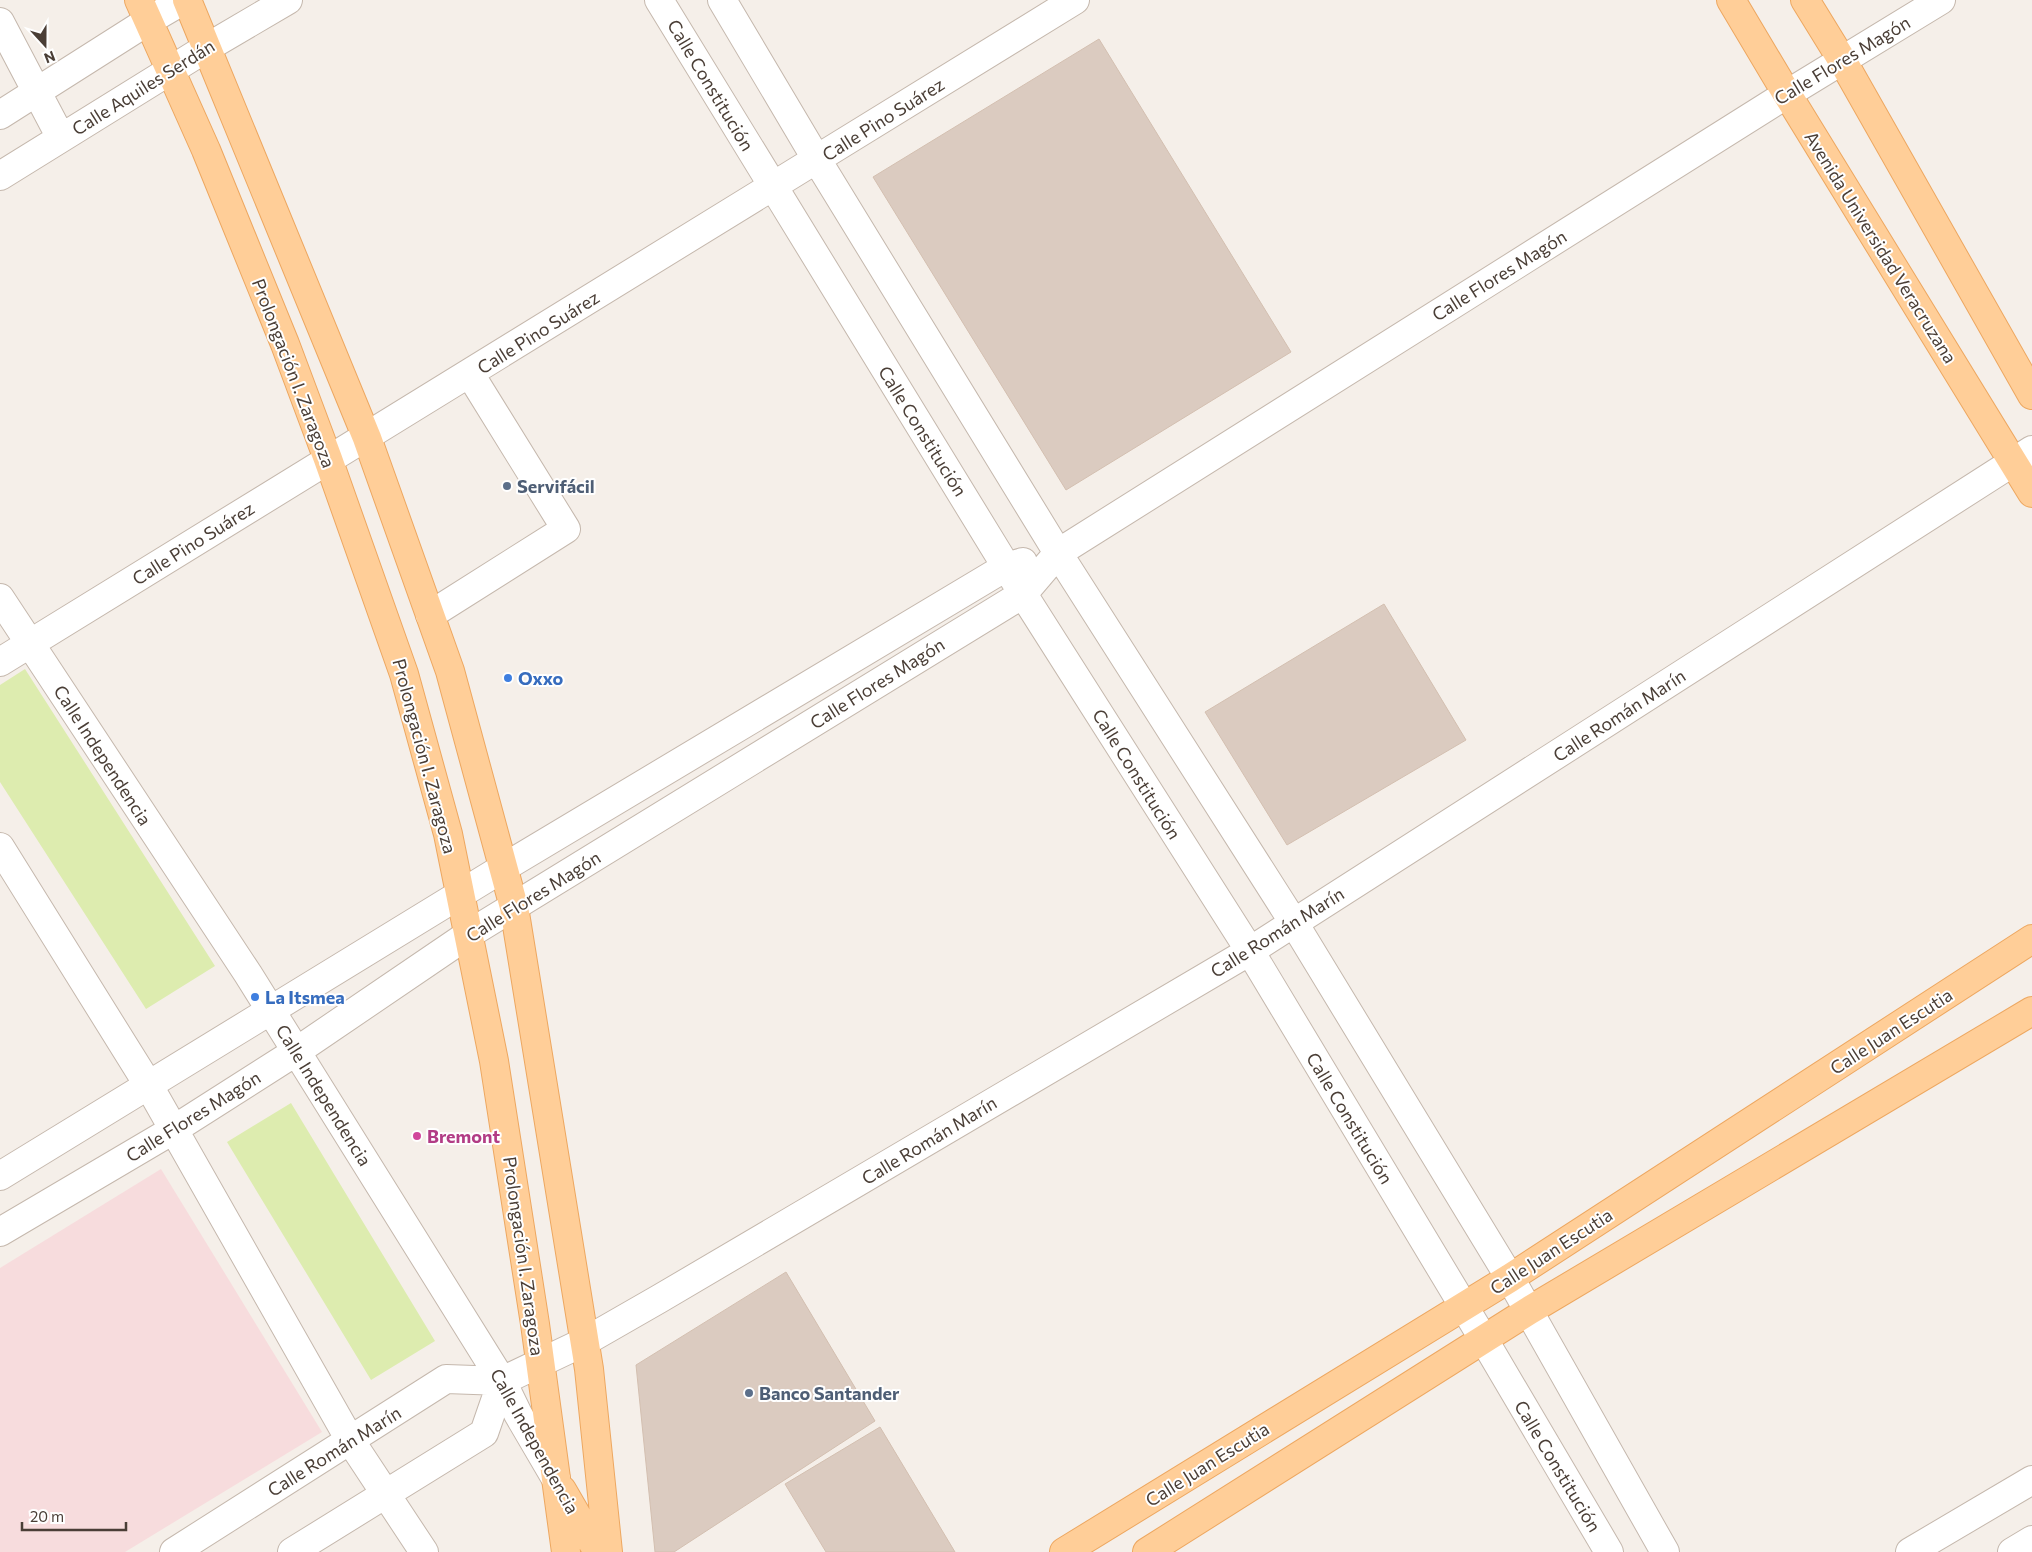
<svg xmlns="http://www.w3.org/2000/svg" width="2032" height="1552" font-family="Commissioner,sans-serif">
<rect width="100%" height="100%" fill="#f5efe9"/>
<path fill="#f7dcdd" d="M 161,1169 L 322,1432 L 125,1552 L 0,1552 L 0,1268 Z"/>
<path fill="#ddecaf" d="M 25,669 L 215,966 L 146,1009 L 0,782 L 0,685 Z
M 291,1103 L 435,1341 L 371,1380 L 227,1142 Z"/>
<path fill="#dbcbc0" stroke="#d3bfb0" d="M 1099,39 L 1291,352 L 1066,490 L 873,177 Z
M 1384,604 L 1466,740 L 1287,845 L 1205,712 Z
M 786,1272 L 875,1421 L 674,1552 L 655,1552 L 636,1365 Z
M 880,1427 L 955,1552 L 826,1552 L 785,1484 Z"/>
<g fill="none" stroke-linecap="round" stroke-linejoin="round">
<defs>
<path id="minor" d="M 659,0 L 1023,594 L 1250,951 L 1484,1340 L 1609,1552
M 722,0 L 817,160 L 1058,553 L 1294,923 L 1510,1278 L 1665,1552
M 0,22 L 61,138
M 0,115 L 148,21 L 184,0
M 0,176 L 208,47 L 288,0
M 0,598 L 248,974 L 502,1381 L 518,1414 L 556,1479
M 430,615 L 566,529 L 470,374
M 0,662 L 1075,0
M 0,847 L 149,1086 L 350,1440 L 424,1552
M 0,1176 L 503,868 L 1006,567 L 1023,562
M 0,1232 L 173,1130 L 297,1051 L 469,934 L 1023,594 L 1058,553 L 1787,94 L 1941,0
M 174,1552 L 446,1379 L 502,1381 L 584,1342 L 659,1299 L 1250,951 L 2032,450
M 292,1552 L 484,1433 L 502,1381
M 1910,1552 L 2032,1480
M 2012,1552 L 2032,1540"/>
<path id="major" d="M 139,0 L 206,150 L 285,344 L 328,459 L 404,674 L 448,834 L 494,1061 L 535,1324 L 566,1552
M 187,0 L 367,438 L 450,671 L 514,907 L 589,1369 L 608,1552
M 1731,0 L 1787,94 L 2032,493
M 1805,0 L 1842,60 L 2032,395
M 562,1490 L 598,1552
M 1064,1552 L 1510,1278 L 2032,939
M 1147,1552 L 1530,1310 L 2032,1011"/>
</defs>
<use href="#minor" stroke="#c5b8ad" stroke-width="30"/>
<use href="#major" stroke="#eda760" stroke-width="30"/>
<use href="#minor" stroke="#fff" stroke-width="28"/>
<use href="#major" stroke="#ffce98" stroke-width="28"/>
</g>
<g fill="#5c6f8a" stroke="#fff" stroke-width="2">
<circle cx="507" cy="486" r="5"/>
<circle cx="749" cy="1393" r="5"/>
</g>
<g fill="#3f7fe0" stroke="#fff" stroke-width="2">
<circle cx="508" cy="678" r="5"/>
<circle cx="255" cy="997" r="5"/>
</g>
<circle fill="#d1479c" stroke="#fff" stroke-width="2" cx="417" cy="1136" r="5"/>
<g text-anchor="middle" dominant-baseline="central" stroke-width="4" stroke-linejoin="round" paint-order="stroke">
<g font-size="18" fill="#4a3e36" stroke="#fff">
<text transform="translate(1842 60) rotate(-31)">Calle Flores Magón</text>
<text transform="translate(711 85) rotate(59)">Calle Constitución</text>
<text transform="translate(143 87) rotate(-32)">Calle Aquiles Serdán</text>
<text transform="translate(883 119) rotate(-32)">Calle Pino Suárez</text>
<text transform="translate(1881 247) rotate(58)">Avenida Universidad Veracruzana</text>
<text transform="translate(1499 275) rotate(-32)">Calle Flores Magón</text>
<text transform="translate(538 332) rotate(-32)">Calle Pino Suárez</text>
<text transform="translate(294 373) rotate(69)">Prolongación I. Zaragoza</text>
<text transform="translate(923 431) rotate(58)">Calle Constitución</text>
<text transform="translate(193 543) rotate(-32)">Calle Pino Suárez</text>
<text transform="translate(877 683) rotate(-32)">Calle Flores Magón</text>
<text transform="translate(1619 715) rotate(-33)">Calle Román Marín</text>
<text transform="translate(103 755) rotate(57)">Calle Independencia</text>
<text transform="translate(425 756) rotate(75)">Prolongación I. Zaragoza</text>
<text transform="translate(1137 774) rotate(58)">Calle Constitución</text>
<text transform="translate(533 896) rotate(-32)">Calle Flores Magón</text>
<text transform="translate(1277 932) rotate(-32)">Calle Román Marín</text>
<text transform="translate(1891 1031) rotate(-33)">Calle Juan Escutia</text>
<text transform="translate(324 1095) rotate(58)">Calle Independencia</text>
<text transform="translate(193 1116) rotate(-32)">Calle Flores Magón</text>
<text transform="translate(1350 1118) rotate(59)">Calle Constitución</text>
<text transform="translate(929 1140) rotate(-31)">Calle Román Marín</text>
<text transform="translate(1551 1251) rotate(-33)">Calle Juan Escutia</text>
<text transform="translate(524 1256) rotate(82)">Prolongación I. Zaragoza</text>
<text transform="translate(535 1441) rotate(61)">Calle Independencia</text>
<text transform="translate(334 1451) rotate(-32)">Calle Román Marín</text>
<text transform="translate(1207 1464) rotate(-32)">Calle Juan Escutia</text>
<text transform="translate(1558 1466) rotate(59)">Calle Constitución</text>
</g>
<g font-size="18" font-weight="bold" fill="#4e5e75" stroke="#fff" text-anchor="start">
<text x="517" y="486">Servifácil</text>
<text x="759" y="1393">Banco Santander</text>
</g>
<g font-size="18" font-weight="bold" fill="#366cbe" stroke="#fff" text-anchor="start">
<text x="518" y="678">Oxxo</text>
<text x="265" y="997">La Itsmea</text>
</g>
<g font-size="18" font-weight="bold" fill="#b23c85" stroke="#fff" text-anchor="start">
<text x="427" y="1136">Bremont</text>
</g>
</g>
<g transform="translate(45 45) rotate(159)" stroke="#ffffff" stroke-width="4" paint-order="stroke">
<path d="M0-4L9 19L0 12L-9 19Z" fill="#4a3e36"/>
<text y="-8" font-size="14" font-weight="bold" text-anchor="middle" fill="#4a3e36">N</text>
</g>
<path d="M22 1522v8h104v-8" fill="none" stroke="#4a3e36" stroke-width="2.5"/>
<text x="30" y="1522" font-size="15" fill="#4a3e36" stroke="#ffffff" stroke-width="4" paint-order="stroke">20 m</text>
</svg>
